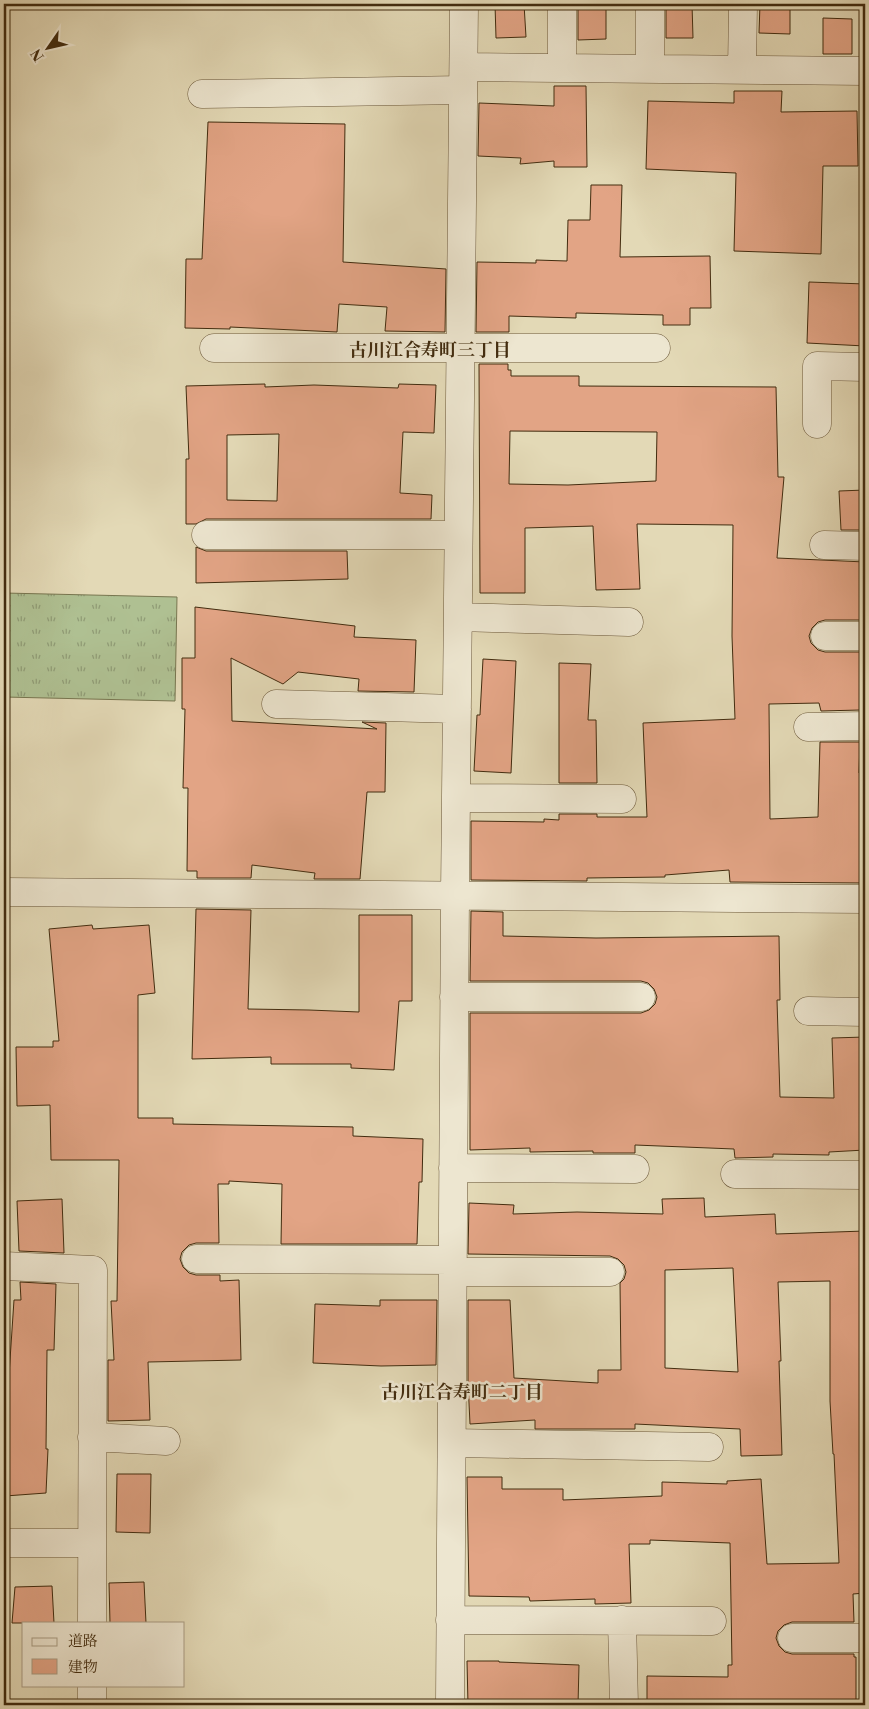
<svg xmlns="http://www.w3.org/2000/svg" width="869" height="1709" font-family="'Libre Bodoni','Noto Serif JP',serif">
<defs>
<pattern id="grass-tufts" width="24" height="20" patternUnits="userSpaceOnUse" patternTransform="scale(1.25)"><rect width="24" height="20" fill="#afc092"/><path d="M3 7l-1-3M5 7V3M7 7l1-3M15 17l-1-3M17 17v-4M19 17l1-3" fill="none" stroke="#909c76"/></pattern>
</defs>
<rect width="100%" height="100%" fill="#e3d9b6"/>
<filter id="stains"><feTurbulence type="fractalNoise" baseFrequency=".004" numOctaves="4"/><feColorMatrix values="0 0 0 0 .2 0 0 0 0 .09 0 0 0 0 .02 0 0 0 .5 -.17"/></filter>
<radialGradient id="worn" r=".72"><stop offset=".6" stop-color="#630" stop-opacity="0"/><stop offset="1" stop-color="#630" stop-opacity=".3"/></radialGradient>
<path fill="url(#grass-tufts)" stroke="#787650" d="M 4,593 L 177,597 L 175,701 L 4,697 Z"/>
<path fill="#e2a485" stroke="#422c0f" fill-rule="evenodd" d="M 495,4 L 524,4 L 526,37 L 496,38 Z
M 578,4 L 606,4 L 606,39 L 578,40 Z
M 666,4 L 692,4 L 693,38 L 666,38 Z
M 760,4 L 790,4 L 790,34 L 759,33 Z
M 823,18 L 852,19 L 852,54 L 823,54 Z
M 554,86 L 586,86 L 587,167 L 554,167 L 554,161 L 520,164 L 521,158 L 478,156 L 479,103 L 554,106 Z
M 734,91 L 782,91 L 781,112 L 857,111 L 858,166 L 823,166 L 821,254 L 734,251 L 736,173 L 646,169 L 648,101 L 734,103 Z
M 208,122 L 345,124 L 343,262 L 446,269 L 445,332 L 385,331 L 387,307 L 339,304 L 337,332 L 230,327 L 230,329 L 185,328 L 186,259 L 202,259 Z
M 591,185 L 622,185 L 620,257 L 710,256 L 711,308 L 690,308 L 690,325 L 663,325 L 663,315 L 576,313 L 576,318 L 509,316 L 509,332 L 476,332 L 477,262 L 536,263 L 536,260 L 567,261 L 568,220 L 590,220 Z
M 809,282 L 865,284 L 865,346 L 807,343 Z
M 479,364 L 508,364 L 508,370 L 511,370 L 511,376 L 579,376 L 579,386 L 776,387 L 778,477 L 784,477 L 777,558 L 865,562 L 865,620 L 825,620 L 818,622 L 812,628 L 809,636 L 811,643 L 818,650 L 825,652 L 861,652 L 860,710 L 821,711 L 819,703 L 769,704 L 770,819 L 818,817 L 820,742 L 860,742 L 859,773 L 865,773 L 865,883 L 730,882 L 729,870 L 665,875 L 665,877 L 587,878 L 587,881 L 471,880 L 471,821 L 544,822 L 544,819 L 559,820 L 559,814 L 597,814 L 597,817 L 647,817 L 643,723 L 735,719 L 732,636 L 733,525 L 637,524 L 640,589 L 596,590 L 593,526 L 525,528 L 525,593 L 480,593 ZM 510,431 L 657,432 L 656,481 L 568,485 L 509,484 Z
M 265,384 L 265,387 L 314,385 L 398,388 L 399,384 L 436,385 L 434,433 L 403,432 L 400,493 L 432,495 L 431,519 L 206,519 L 196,524 L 186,524 L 186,459 L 189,459 L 186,386 ZM 279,434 L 277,501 L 227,500 L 227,435 Z
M 865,490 L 865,530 L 841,530 L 839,491 Z
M 196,547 L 206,551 L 347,551 L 348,579 L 196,583 Z
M 195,607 L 355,626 L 354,637 L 416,640 L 414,692 L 358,691 L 359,679 L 298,672 L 283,684 L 231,658 L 232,721 L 377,729 L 362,722 L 386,723 L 385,792 L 367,792 L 360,879 L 314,879 L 315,873 L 252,865 L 251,878 L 197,878 L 197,871 L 187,871 L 188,788 L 183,788 L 185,709 L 182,709 L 182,658 L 195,658 Z
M 483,659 L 516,661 L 511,773 L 474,771 L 477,715 L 480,715 Z
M 559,663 L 591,664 L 588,720 L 596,720 L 597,783 L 559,783 Z
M 196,909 L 251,910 L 248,1009 L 309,1010 L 359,1012 L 359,915 L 412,915 L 412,1001 L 399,1001 L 394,1070 L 351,1068 L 351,1064 L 271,1064 L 271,1057 L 192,1059 Z
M 471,911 L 503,912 L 503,936 L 596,938 L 779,936 L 780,1000 L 777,1000 L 780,1097 L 834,1098 L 832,1038 L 865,1037 L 865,1150 L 829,1152 L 829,1155 L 773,1154 L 773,1157 L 735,1158 L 734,1149 L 635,1145 L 635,1153 L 593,1153 L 593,1151 L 530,1152 L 530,1148 L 470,1150 L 470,1013 L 641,1013 L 649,1010 L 655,1004 L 657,997 L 654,989 L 648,983 L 641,981 L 470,981 Z
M 92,925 L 93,929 L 149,925 L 155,993 L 138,995 L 138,1118 L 173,1118 L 173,1124 L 353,1127 L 353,1136 L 423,1139 L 422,1182 L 419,1182 L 417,1244 L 281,1244 L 282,1184 L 229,1181 L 229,1184 L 218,1184 L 219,1243 L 196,1243 L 189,1245 L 182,1252 L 180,1259 L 183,1267 L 189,1273 L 196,1275 L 220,1275 L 220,1281 L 239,1280 L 241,1360 L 148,1362 L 150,1420 L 108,1421 L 108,1360 L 114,1360 L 111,1301 L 117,1301 L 119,1160 L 51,1160 L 50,1105 L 17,1106 L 16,1047 L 53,1047 L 53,1041 L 59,1041 L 49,929 Z
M 704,1198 L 705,1217 L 775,1214 L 776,1234 L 865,1231 L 865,1593 L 853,1594 L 854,1622 L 792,1622 L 784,1625 L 778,1631 L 776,1638 L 779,1646 L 785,1652 L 792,1654 L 854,1654 L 854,1657 L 856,1657 L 856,1705 L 647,1705 L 647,1676 L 728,1677 L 728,1665 L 732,1665 L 730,1543 L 650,1540 L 650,1544 L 629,1544 L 631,1603 L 595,1604 L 595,1599 L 530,1601 L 529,1597 L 469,1596 L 467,1477 L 502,1477 L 502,1489 L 563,1489 L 563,1500 L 662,1496 L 662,1482 L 727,1484 L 727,1481 L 761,1479 L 767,1564 L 839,1563 L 834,1454 L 833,1454 L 830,1401 L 830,1281 L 778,1282 L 781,1361 L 779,1361 L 782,1455 L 741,1456 L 740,1429 L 635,1424 L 635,1429 L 535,1429 L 535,1420 L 470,1424 L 468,1382 L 468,1300 L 510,1300 L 514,1378 L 598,1383 L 598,1370 L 621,1370 L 620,1283 L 624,1279 L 626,1272 L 624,1265 L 618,1259 L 610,1256 L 468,1254 L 469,1203 L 514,1205 L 513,1214 L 577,1212 L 663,1214 L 662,1199 ZM 733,1268 L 738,1372 L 665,1368 L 665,1270 Z
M 62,1199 L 64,1253 L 19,1251 L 17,1201 Z
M 20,1282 L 56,1284 L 54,1350 L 47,1350 L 46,1449 L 48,1449 L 46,1493 L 5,1496 L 8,1439 L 4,1439 L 5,1390 L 8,1390 L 14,1300 L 21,1300 Z
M 380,1300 L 437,1300 L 436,1365 L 381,1366 L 313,1363 L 315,1304 L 380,1306 Z
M 117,1474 L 151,1474 L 150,1533 L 116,1532 Z
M 144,1582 L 146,1623 L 110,1623 L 109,1583 Z
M 52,1586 L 54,1623 L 12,1623 L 15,1587 Z
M 467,1661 L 499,1661 L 499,1662 L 579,1665 L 578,1705 L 468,1705 Z"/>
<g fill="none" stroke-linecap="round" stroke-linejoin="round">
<defs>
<path id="street" d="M 562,4 L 562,68
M 650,4 L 650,69
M 464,67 L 865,71
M 742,70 L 743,4
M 202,94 L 463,90
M 214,348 L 656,348
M 817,424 L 817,366 L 865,367
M 206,535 L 458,535
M 824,545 L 865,546
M 458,617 L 629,622
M 825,636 L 865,636
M 276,704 L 457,709
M 808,727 L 865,726
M 456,798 L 622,799
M 4,892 L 865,899
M 454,997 L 641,997
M 808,1011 L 865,1012
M 453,1168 L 635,1169
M 735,1174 L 865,1175
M 196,1259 L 453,1260
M 4,1266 L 93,1270 L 92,1623
M 453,1272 L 610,1272
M 92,1437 L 166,1441
M 452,1443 L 709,1447
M 4,1543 L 92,1543
M 450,1620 L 712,1621
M 622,1620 L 624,1705
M 792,1638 L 865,1638
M 92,1705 L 92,1685
M 450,1705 L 455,895 L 464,4"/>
</defs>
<use href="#street" stroke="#6a5739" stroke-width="29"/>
<use href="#street" stroke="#ede6d0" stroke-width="28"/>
</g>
<g text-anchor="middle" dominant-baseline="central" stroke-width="5" stroke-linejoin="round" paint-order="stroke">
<g font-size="18" font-weight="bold" fill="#422c0f" stroke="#ede6d0">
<text x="430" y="350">古川江合寿町三丁目</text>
<text x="462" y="1392">古川江合寿町二丁目</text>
</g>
</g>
<rect width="869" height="1709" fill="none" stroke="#e3d9b6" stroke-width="20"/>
<rect x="5" y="5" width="859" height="1699" fill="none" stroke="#422c0f" stroke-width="2.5"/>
<rect x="10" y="10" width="849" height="1689" fill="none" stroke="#422c0f"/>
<rect x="22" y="1622" width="162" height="65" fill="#ede6d0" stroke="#a99c83"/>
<rect x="32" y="1638" width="25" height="8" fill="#ede6d0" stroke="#a99c83"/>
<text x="68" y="1646" font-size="15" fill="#422c0f">道路</text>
<rect x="32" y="1659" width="25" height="15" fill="#e2a485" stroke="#a99c83"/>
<text x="68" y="1672" font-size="15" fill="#422c0f">建物</text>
<g transform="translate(48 48) rotate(236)" stroke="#ede6d0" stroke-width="4" paint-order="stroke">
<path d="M0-4L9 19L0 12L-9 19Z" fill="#422c0f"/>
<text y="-8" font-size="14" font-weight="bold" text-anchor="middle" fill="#422c0f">N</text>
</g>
<rect width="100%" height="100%" filter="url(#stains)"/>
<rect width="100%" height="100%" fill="url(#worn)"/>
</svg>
